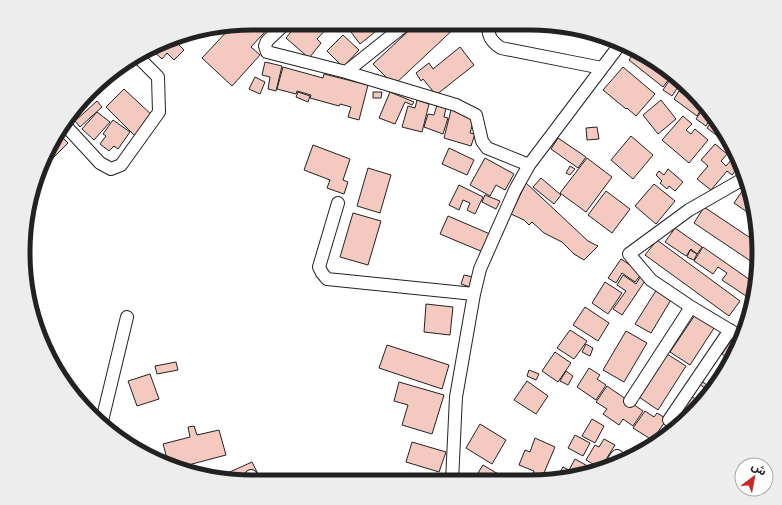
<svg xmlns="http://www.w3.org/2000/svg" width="782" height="505" font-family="Montserrat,'Noto Sans Arabic',sans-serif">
<rect width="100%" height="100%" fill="#fff"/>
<path fill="#f3c9c0" stroke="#222" d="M 252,23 L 273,23 L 251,47 L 260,55 L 232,86 L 202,58 L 231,27 Z
M 298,23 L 331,24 L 317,39 L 321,43 L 309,58 L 286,38 Z
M 354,24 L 385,24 L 360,44 L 348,28 Z
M 416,24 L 459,24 L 394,85 L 373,64 Z
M 343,35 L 359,50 L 343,67 L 327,51 Z
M 176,36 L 182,42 L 179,45 L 184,50 L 174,60 L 167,53 L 162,59 L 151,49 Z
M 460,47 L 474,65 L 436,95 L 423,79 L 421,81 L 416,73 L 429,63 L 433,69 Z
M 636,50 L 681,80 L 687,88 L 685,92 L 669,79 L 663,87 L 629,60 Z
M 130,59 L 120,70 L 118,69 L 125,62 Z
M 265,62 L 282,66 L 276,91 L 268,89 L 270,77 L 262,75 Z
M 283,67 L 323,78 L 324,74 L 368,85 L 359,120 L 348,117 L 351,107 L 340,104 L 339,106 L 310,98 L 311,95 L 297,91 L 296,94 L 277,89 Z
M 623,67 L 655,94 L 636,116 L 627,108 L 626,109 L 603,90 Z
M 255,77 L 265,82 L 260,94 L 249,89 Z
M 669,81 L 678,87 L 672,96 L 663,90 Z
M 124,89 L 154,117 L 135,136 L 106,107 Z
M 679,91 L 702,108 L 697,116 L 674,99 Z
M 689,91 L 699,104 L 686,94 Z
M 298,92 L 310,96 L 308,102 L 296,97 Z
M 373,92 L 382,92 L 381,98 L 373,98 Z
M 390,92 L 414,102 L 412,105 L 405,102 L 395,124 L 379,118 Z
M 417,100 L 429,104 L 422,132 L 402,127 L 408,106 L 415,108 Z
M 661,100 L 676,119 L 658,134 L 643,115 Z
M 97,101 L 102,107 L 80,127 L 75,121 Z
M 437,105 L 446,108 L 444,117 L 448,118 L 443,134 L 424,127 L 428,114 L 434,115 Z
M 451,110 L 475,116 L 470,133 L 475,134 L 471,146 L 444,138 Z
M 702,110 L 710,119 L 706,126 L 696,119 Z
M 97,112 L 110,122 L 94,140 L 82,129 Z
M 683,116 L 692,124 L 686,130 L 691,134 L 695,129 L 708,140 L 689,163 L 662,140 Z
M 113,120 L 130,132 L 118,149 L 114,146 L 109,151 L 100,144 L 106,136 L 103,134 Z
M 712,121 L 722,134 L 720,138 L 707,128 Z
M 597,127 L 599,139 L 587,140 L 586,128 Z
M 59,134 L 68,143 L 54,157 L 50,152 Z
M 723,135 L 731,145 L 730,146 L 720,139 Z
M 631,136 L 653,155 L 633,179 L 611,160 Z
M 558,138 L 586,157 L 578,168 L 551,149 Z
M 715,144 L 727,154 L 721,161 L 726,166 L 732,159 L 739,166 L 732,175 L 727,171 L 711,190 L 697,179 L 708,166 L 701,160 Z
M 313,145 L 350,159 L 343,180 L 348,182 L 344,194 L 327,188 L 330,180 L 304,170 Z
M 449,148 L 474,160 L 467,175 L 442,164 Z
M 49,153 L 54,157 L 46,166 L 43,163 Z
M 485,158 L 514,174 L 505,190 L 496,185 L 490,196 L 470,185 Z
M 587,158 L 612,177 L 586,212 L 560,193 Z
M 570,166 L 575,169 L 570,175 L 566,173 Z
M 368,168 L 391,175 L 380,213 L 357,206 Z
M 668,169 L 683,182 L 675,191 L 669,186 L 667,189 L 660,183 L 662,181 L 656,175 L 659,171 L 664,175 Z
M 541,178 L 561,195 L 554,204 L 533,187 Z
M 526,183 L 588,241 L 598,246 L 584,260 L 574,254 L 562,242 L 544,233 L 532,222 L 529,225 L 524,220 L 511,214 Z
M 654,184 L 675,201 L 656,224 L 635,206 Z
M 459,185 L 483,197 L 475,214 L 467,210 L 470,203 L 463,200 L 459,210 L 449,205 Z
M 745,187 L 753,216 L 734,203 Z
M 606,191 L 630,209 L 612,233 L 588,215 Z
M 485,195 L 500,201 L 496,209 L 482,202 Z
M 704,207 L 758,243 L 755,264 L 694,223 Z
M 353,213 L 381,221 L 368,265 L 340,257 Z
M 448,216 L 490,234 L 483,252 L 440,234 Z
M 675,228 L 702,247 L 697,254 L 691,249 L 686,256 L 665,242 Z
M 657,240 L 740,301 L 729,316 L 645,255 Z
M 703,247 L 753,282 L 752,288 L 746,296 L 722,280 L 727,273 L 718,267 L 713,274 L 694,261 Z
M 690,250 L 697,254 L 694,260 L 687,257 Z
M 621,259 L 642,273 L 635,282 L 622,273 L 616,283 L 608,278 Z
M 642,274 L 647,278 L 622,315 L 613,309 L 626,291 L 617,285 L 623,275 L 636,284 Z
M 464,275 L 473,277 L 470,287 L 461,284 Z
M 605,282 L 622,293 L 608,314 L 592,303 Z
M 657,289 L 672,298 L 651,333 L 635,324 Z
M 426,304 L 453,307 L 450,335 L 424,332 Z
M 585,307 L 609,323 L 598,341 L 573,325 Z
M 697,312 L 716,325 L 690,365 L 670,352 Z
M 570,330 L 587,341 L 574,359 L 557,348 Z
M 626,331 L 647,343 L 624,382 L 603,370 Z
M 732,339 L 737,343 L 728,358 L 722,354 Z
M 586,344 L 593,348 L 590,356 L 582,352 Z
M 387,345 L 449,365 L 442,389 L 379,368 Z
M 555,352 L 571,363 L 558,382 L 542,371 Z
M 667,354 L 686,366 L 658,410 L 639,397 Z
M 176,362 L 178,370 L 157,374 L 155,366 Z
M 589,368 L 600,375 L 597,379 L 606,385 L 596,400 L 577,387 Z
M 529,370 L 539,374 L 536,380 L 527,376 Z
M 566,371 L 573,376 L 568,385 L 560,381 Z
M 150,374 L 159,399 L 137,406 L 128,381 Z
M 715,374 L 718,376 L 709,391 L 699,384 L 701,381 L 707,385 Z
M 527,381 L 548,396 L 536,414 L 514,400 Z
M 399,382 L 444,395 L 432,434 L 402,425 L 408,405 L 394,401 Z
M 607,386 L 643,411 L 633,426 L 623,419 L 619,425 L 603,414 L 607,409 L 596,402 Z
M 690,395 L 702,404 L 689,414 L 681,409 Z
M 645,411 L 654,417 L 657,413 L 667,419 L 655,436 L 658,438 L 647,446 L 645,445 L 649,438 L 633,428 Z
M 592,419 L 604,426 L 595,443 L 582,436 Z
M 480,424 L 506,440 L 492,464 L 466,448 Z
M 194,426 L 197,435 L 219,430 L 226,455 L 177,468 L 169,466 L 163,444 L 190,437 L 188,427 Z
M 575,435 L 590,443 L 583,456 L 568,448 Z
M 535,438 L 555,447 L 541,480 L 532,476 L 534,471 L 519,465 L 525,450 L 530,452 Z
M 604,439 L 615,445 L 602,466 L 598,467 L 586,460 L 595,445 L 599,447 Z
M 412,442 L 446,452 L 439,472 L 406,462 Z
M 575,459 L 593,469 L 556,478 L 563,467 L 569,470 Z
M 252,462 L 261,480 L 226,480 L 223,475 Z
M 483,465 L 510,481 L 473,481 Z"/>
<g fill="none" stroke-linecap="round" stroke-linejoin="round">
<defs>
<path id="street" d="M 286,23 L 267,41 L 265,46 L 267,52 L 346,72 L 456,105 L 476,115 L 482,141 L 487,148 L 529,165
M 489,25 C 487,36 492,42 501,48 L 602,68
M 346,72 L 406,24
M 64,124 L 100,163 L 111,169 L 121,165 L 159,112 L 158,77 L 137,56
M 338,203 L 319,267 L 322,273 L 327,279 L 474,294
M 741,337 L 691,307 L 651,280 L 629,254 L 689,210 L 743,179
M 630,401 L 691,307
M 669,420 L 730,330
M 101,425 L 127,317
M 612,463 L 617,456
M 251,476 L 252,480
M 452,481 L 456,397 L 474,294 L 480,269 L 515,190 L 529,165 L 621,43"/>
</defs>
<use href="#street" stroke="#222" stroke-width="14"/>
<use href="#street" stroke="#fff" stroke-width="12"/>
</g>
<path d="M0 0H782V505H0ZM252 30H530A222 222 0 0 1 752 252V253A222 222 0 0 1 530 475H252A222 222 0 0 1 30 253V252A222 222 0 0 1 252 30Z" fill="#ededed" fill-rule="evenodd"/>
<path fill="none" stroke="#222" stroke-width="5" d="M252 30H530A222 222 0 0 1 752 252V253A222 222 0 0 1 530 475H252A222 222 0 0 1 30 253V252A222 222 0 0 1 252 30Z"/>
<g transform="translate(754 477) rotate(32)"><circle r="19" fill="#ffffff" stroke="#a7a7a7"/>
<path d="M0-3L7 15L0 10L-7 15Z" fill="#c62828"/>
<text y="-6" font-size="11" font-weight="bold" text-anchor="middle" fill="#222222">ش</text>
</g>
</svg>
